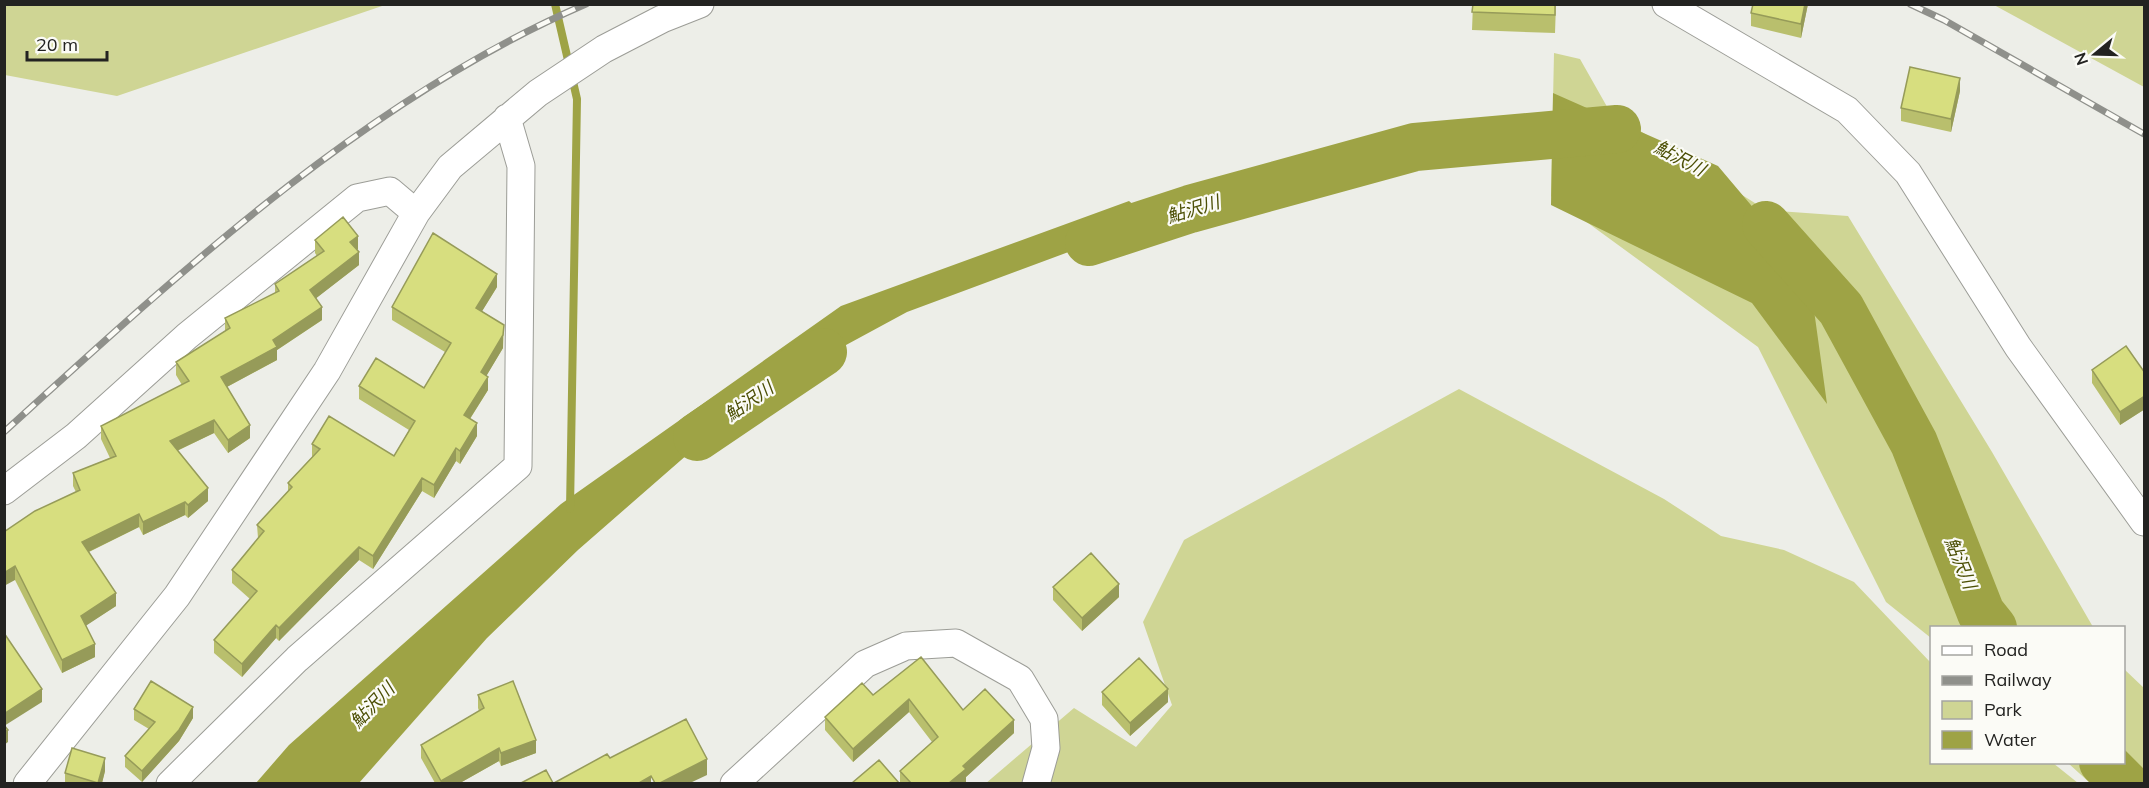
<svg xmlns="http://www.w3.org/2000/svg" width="2149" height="788" font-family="Mulish,'Noto Sans JP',sans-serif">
<rect width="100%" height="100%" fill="#edeee8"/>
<path fill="#cfd594" d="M 4,5 L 5,4 L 385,5 L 117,96 L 5,75 Z
M 1994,5 L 2144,5 L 2144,87 Z
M 1554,53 L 1580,59 L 1610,112 L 1766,210 L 1848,216 L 1992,452 L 2093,627 L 1932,628 L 1931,638 L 1886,602 L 1758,347 L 1551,196 Z
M 1459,389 L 1664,499 L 1721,536 L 1784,550 L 1854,582 L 1931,663 L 1932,762 L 2053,763 L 2078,783 L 985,784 L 1074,708 L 1136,747 L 1172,705 L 1143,622 L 1184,540 Z
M 2124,669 L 2144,688 L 2144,783 L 2090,783 L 2068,763 L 2124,762 Z"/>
<path fill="#9ea345" d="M 1553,93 L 1718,166 L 1809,274 L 1827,404 L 1752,303 L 1551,205 Z
M 1129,201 L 1152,221 L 907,312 L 759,392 L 578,550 L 487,638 L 359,783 L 256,783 L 289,745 L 561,504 L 841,306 Z"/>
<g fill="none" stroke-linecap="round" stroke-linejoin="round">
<path stroke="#9ea345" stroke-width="8" d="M 555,4 L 577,99 L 570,509"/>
<path stroke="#9ea345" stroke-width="48" d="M 1766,225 L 1841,309 L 1914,443 L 1981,613 L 1993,628
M 1089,242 L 1190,209 L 1415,147 L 1617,129
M 697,437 L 823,352
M 2103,762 L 2125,784"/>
<defs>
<path id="minor" d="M 1666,4 L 1847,110 L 1908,173 L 2018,347 L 2144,522
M 4,491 L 76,436 L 187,336 L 357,198 L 390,191 L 416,213
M 27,784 L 177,596 L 327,371 L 416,213 L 450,167 L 538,93 L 604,49 L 662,19 L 700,4
M 170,784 L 297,659 L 518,466 L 521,166 L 507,118
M 734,784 L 865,664 L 906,646 L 956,643 L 1020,679 L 1044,719 L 1046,748 L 1036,784"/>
</defs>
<use href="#minor" stroke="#9c9d97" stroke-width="29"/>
<use href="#minor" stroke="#fff" stroke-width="27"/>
<defs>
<path id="rail" d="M 1910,4 L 1944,20 L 2144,134
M 4,432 C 179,273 367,98 586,4"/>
</defs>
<use href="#rail" stroke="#8f908b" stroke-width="7"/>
<use href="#rail" stroke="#fbfbf6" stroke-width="4.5" stroke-dasharray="14" stroke-linecap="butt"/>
</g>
<path fill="#b9bf6d" d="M 1473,4 L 1556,4 L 1555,33 L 1472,30 Z
M 1808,4 L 1801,38 L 1751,26 L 1751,13 Z
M 1960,91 L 1951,132 L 1901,121 L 1901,108 Z
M 315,240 L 358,249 L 357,250 L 359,265 L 316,298 L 322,320 L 277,350 L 277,360 L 227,387 L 250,438 L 228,453 L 214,433 L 177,451 L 208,501 L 188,518 L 185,515 L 143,535 L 139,527 L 89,552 L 116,606 L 86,625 L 95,657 L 62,673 L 15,580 L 4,532 L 76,492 L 73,486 L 73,473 L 110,458 L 101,439 L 101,426 L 182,385 L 176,375 L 176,362 L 225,331 L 225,318 L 275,293 L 275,284 L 317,256 L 315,253 Z
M 497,287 L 482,311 L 504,325 L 503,348 L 486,376 L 488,390 L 470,419 L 477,436 L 460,464 L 456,461 L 434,498 L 422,491 L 373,569 L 359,560 L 279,641 L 276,638 L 242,677 L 214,653 L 214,640 L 250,599 L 232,583 L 232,570 L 258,538 L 257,525 L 288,491 L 288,483 L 312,457 L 312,444 L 394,456 L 409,430 L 359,399 L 359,386 L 424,388 L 445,352 L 392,320 L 392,307 Z
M 2092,370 L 2145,373 L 2145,409 L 2120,425 L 2092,383 Z
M 1053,587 L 1119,597 L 1082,631 L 1053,600 Z
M 921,657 L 963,710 L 1014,733 L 966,777 L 966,782 L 964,783 L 900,783 L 900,771 L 932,742 L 909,712 L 853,762 L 825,730 L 825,717 L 873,695 Z
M 1102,692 L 1168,702 L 1130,736 L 1102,705 Z
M 478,695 L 536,753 L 501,766 L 499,761 L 460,783 L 435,783 L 421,758 L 421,745 L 479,711 L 478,708 Z
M 134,709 L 193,718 L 179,741 L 142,782 L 125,767 L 125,756 L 149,729 L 134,720 Z
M 105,771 L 102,783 L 65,783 L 65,773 Z"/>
<path fill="#969b59" d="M 1805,4 L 1808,4 L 1801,38 L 1801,24 Z
M 1960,78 L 1960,91 L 1951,132 L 1951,119 Z
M 358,236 L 358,249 L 350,255 L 350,242 Z
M 359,252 L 359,265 L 310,303 L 310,290 Z
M 497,274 L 497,287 L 476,321 L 476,308 Z
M 322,307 L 322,320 L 277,350 L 277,360 L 221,390 L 221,377 L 273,340 Z
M 503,335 L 503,348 L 481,385 L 481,372 Z
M 488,377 L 488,390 L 464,428 L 464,415 Z
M 2145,396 L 2145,409 L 2120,425 L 2120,412 Z
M 214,420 L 214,433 L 170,454 L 170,441 Z
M 477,423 L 477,436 L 460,464 L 460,451 Z
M 250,425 L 250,438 L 228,453 L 228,440 Z
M 456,448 L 456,461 L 434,498 L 434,485 Z
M 422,478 L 422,491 L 373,569 L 373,556 Z
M 208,488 L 208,501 L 188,518 L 188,505 Z
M 185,502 L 185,515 L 143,535 L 143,522 Z
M 139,514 L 139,527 L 82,555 L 82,542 Z
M 359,547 L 359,560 L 279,641 L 279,628 Z
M 15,566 L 15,580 L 4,586 L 4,573 Z
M 1119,584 L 1119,597 L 1082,631 L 1082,618 Z
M 116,593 L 116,606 L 81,629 L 81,616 Z
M 276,625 L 276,638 L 242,677 L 242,664 Z
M 95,644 L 95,657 L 62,673 L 62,660 Z
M 42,689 L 42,702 L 4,726 L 4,714 Z
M 1168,689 L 1168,702 L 1130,736 L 1130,723 Z
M 909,699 L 909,712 L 853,762 L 853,749 Z
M 193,707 L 193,718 L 179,741 L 142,782 L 142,771 Z
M 1014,720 L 1014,733 L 966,777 L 966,782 L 964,783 L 949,783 L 963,766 Z
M 8,730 L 8,742 L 4,745 L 4,732 Z
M 536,740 L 536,753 L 501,766 L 501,753 Z
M 499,748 L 499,761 L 460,783 L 441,783 L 441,781 Z
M 105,758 L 105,771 L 102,783 L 98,783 Z
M 707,759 L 707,775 L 690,783 L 660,783 Z
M 651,776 L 651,783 L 639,783 Z"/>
<path fill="#d7de7f" stroke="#969b59" stroke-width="1.5" d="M 1473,4 L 1555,4 L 1555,15 L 1472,12 Z
M 1753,4 L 1805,4 L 1801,24 L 1751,13 Z
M 1910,67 L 1960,78 L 1951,119 L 1901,108 Z
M 343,217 L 358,236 L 350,242 L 359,252 L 310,290 L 322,307 L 273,340 L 277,347 L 221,377 L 250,425 L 228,440 L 214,420 L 170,441 L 208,488 L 188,505 L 185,502 L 143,522 L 139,514 L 82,542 L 116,593 L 81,616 L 95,644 L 62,660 L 15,566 L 4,573 L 4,532 L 35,511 L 80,490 L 73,473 L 116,456 L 101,426 L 189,381 L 176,362 L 230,328 L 225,318 L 279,291 L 275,284 L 324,251 L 315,240 Z
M 433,233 L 497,274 L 476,308 L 504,325 L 503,335 L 481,372 L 488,377 L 464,415 L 477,423 L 460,451 L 456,448 L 434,485 L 422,478 L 373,556 L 359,547 L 279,628 L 276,625 L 242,664 L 214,640 L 257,591 L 232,570 L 264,531 L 257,525 L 292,487 L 288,483 L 320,449 L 312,444 L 329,416 L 394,456 L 415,421 L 359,386 L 376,358 L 424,388 L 451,343 L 392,307 Z
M 2126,346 L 2145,373 L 2145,396 L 2120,412 L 2092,370 Z
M 1091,553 L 1119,584 L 1082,618 L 1053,587 Z
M 4,633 L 42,689 L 4,714 Z
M 921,657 L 963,710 L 985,689 L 1014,720 L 963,766 L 966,769 L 949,783 L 911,783 L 900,771 L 938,737 L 909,699 L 853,749 L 825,717 L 862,683 L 873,695 Z
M 1139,658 L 1168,689 L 1130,723 L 1102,692 Z
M 151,681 L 193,707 L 179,730 L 142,771 L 125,756 L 155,722 L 134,709 Z
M 513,681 L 536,740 L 501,753 L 499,748 L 441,781 L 421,745 L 484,708 L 478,695 Z
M 686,719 L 707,759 L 660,783 L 655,783 L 651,776 L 639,783 L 554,783 L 607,754 L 610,758 Z
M 4,725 L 8,730 L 4,732 Z
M 72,748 L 105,758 L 98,783 L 65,773 Z
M 879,760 L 899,783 L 852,783 Z
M 546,770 L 553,783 L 521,783 Z"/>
<g text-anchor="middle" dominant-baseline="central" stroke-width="4.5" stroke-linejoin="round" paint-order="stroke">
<g font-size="18" font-style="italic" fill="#4c4f05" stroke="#fbfbf6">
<text transform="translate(1680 158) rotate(28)">鮎沢川</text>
<text transform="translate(1193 209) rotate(-17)">鮎沢川</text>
<text transform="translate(749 401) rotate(-35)">鮎沢川</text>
<text transform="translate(1961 563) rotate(68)">鮎沢川</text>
<text transform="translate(372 705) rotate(-46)">鮎沢川</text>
</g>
</g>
<rect width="2149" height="788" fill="none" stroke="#232321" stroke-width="12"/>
<rect x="1930" y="626" width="195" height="138" fill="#fbfbf6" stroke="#a5a5a1" stroke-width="1.5"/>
<rect x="1942" y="646" width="30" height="9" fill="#ffffff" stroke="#a5a5a1" stroke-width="1.5"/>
<text x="1984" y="656" font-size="18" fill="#232321">Road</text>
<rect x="1942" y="676" width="30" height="9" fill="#8f908b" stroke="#a5a5a1" stroke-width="1.5"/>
<text x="1984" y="686" font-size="18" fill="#232321">Railway</text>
<rect x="1942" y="701" width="30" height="18" fill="#cfd594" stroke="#a5a5a1" stroke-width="1.5"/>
<text x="1984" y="716" font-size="18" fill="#232321">Park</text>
<rect x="1942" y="731" width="30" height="18" fill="#9ea345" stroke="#a5a5a1" stroke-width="1.5"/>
<text x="1984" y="746" font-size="18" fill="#232321">Water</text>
<g transform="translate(2095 54) rotate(251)" stroke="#fbfbf6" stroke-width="4.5" paint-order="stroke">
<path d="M0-4.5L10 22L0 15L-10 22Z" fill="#232321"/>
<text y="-9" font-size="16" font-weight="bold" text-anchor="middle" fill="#232321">N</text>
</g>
<path d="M27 51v9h80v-9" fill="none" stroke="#232321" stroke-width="3"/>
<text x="36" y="51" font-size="18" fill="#232321" stroke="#fbfbf6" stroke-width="4.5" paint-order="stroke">20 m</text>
</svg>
